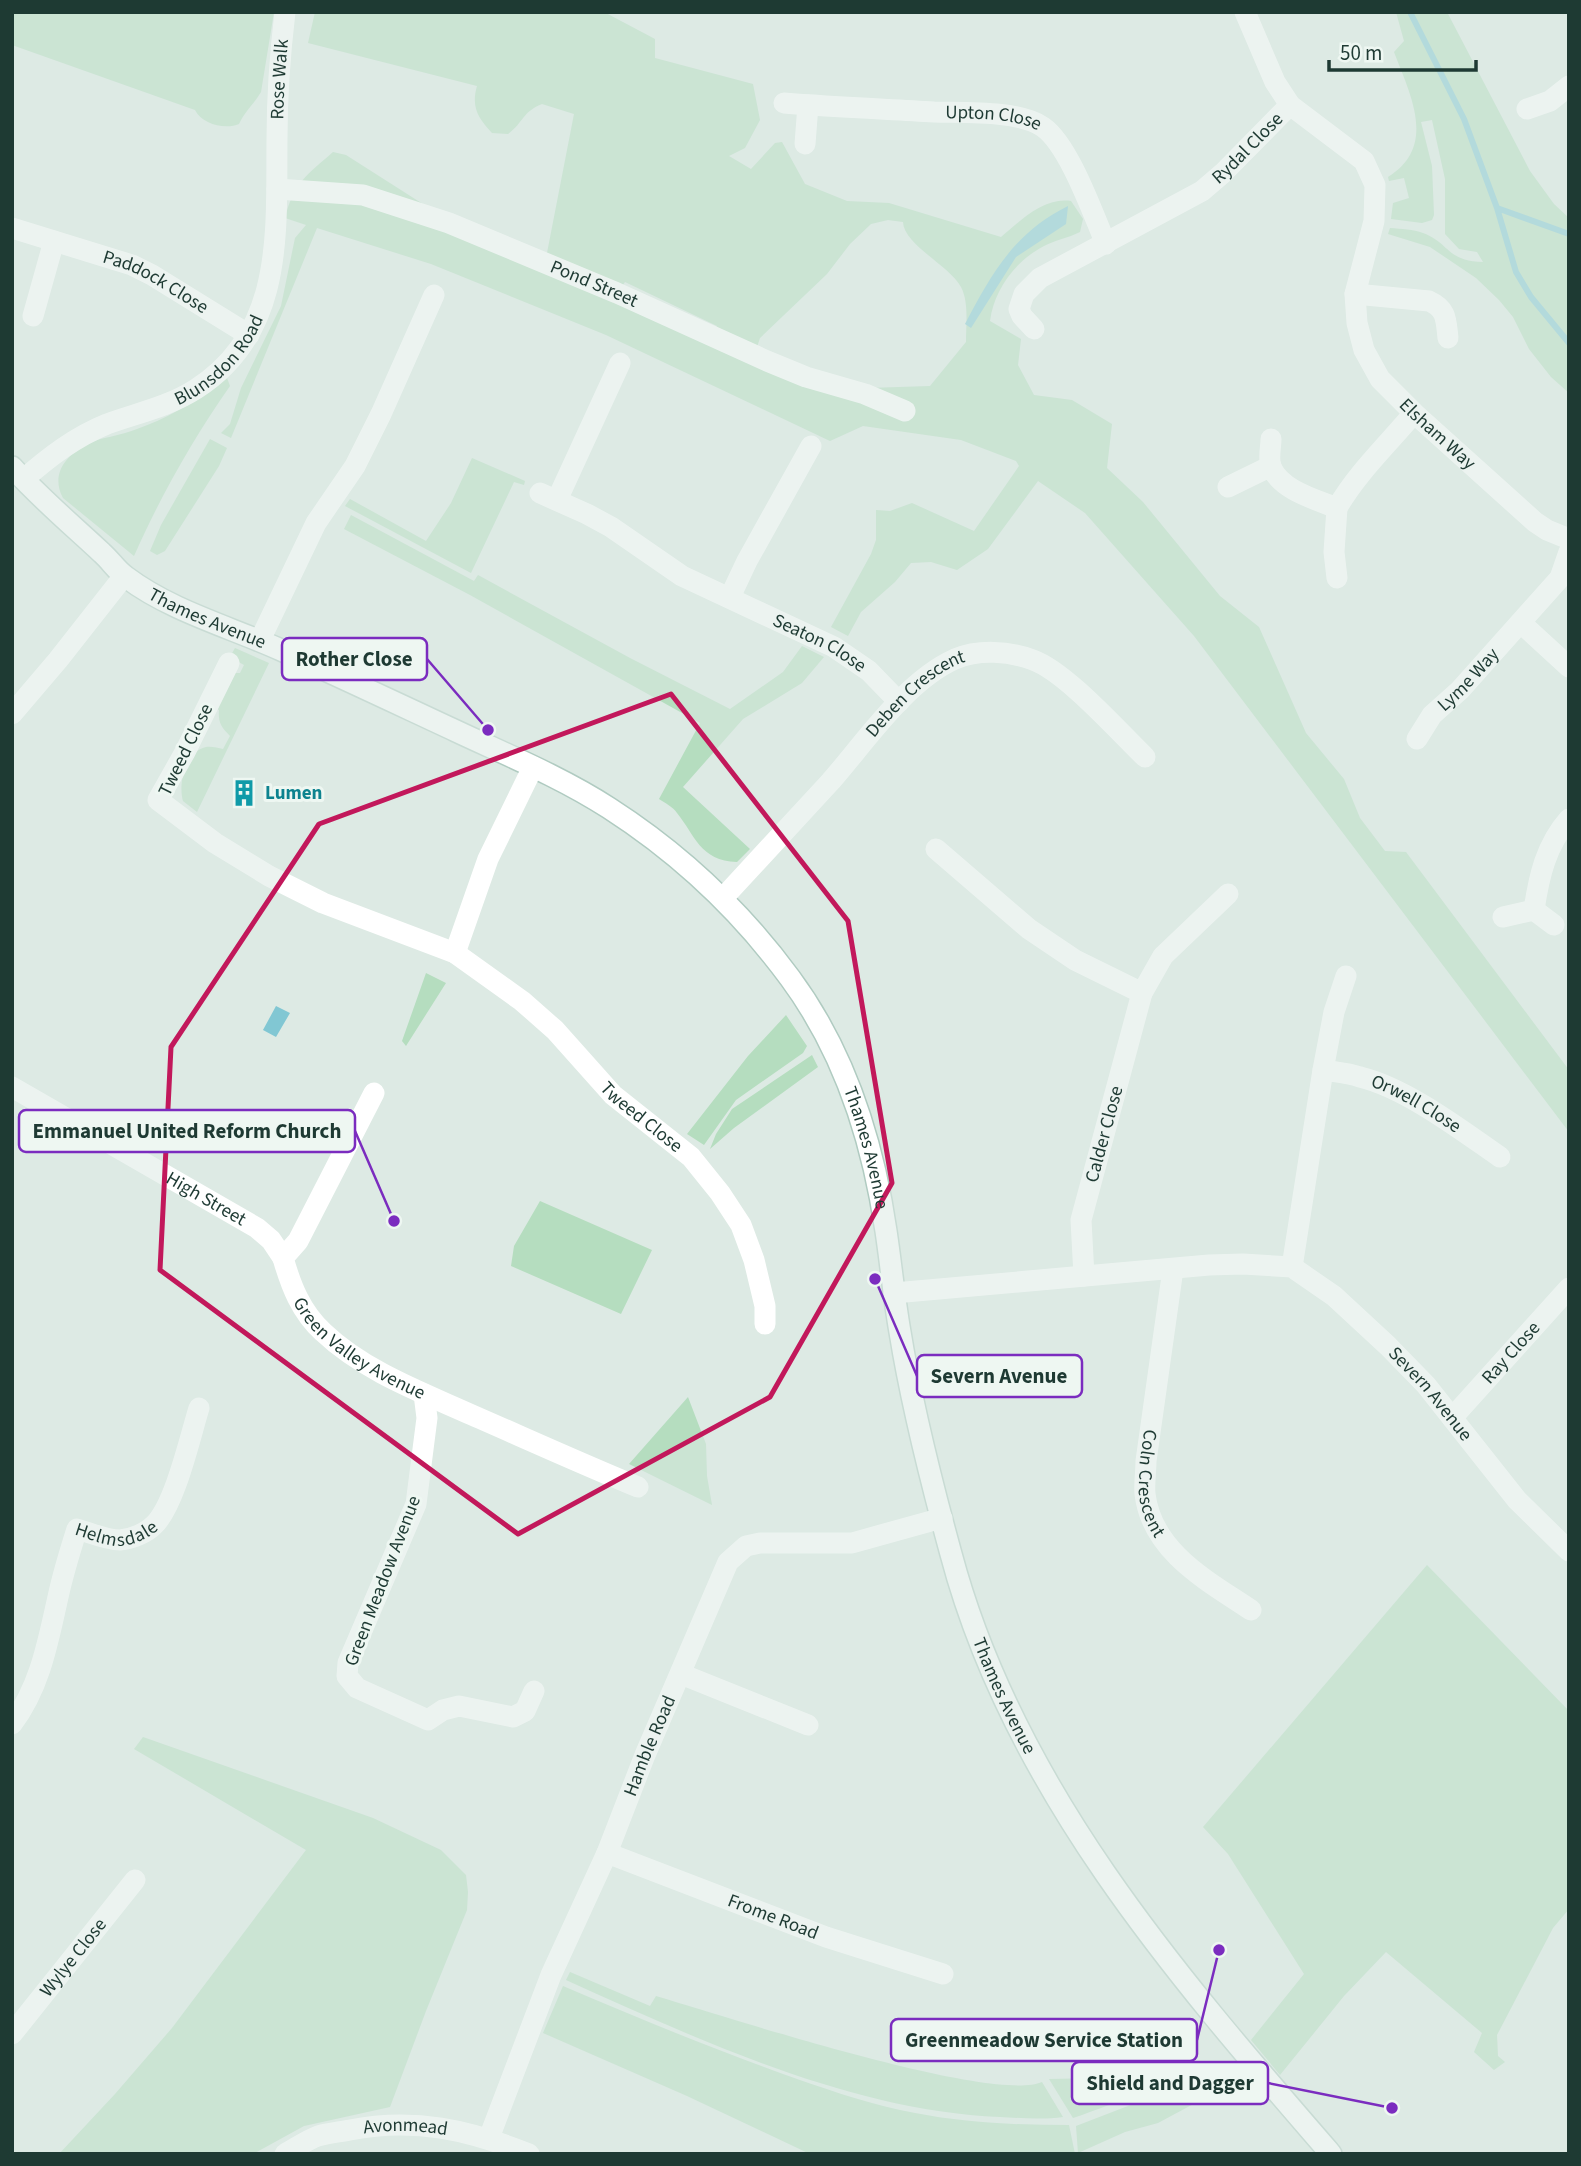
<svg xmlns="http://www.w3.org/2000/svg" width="1581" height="2166" font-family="'Source Sans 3',sans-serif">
<rect width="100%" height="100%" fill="#ddeae4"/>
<path fill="#b5ddbf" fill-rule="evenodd" d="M 12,12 L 274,12 L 261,92 C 254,104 245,111 239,124 C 225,130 202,124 195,110 L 12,45 Z
M 315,12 L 604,12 L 655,39 L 655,58 L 753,84 L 760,120 L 745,148 L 729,156 L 751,169 L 775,143 L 782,142 L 805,184 L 847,201 L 889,203 L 1001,237 C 1020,221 1044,197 1071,201 L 1083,219 L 1080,232 C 1068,238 1055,240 1044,246 C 1015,261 994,290 990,321 L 1021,339 L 1018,365 L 1034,395 L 1072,400 L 1112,424 L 1107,468 L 1143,502 L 1220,596 L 1259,627 L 1306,733 L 1344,779 L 1360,818 L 1385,851 L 1406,852 L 1569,1070 L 1569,1132 L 1194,636 L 1085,513 L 1038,481 L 988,549 L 957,570 L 931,562 L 911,563 L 895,582 L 861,612 L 848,636 L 831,627 L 871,554 L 876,540 L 876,510 L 890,511 L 912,503 L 974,531 L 1019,466 L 1016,461 L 961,440 L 863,426 L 830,441 L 606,335 L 431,264 L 317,228 L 231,438 L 221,433 L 230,424 L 241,388 L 281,306 L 295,238 L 306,225 L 285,218 C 294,182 307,175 333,152 L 346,155 L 426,206 L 547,253 L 574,114 L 542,104 C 522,112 524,122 508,134 L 492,133 C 478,118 471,107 477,86 L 308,43 ZM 888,220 L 903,222 C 904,245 949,265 961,287 C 969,302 966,325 966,342 L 930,386 L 837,389 L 756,350 L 760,338 L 827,274 L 850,244 L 871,224 ZM 625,282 L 717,326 L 714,331 L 620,289 Z
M 1396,12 L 1447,12 L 1530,171 L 1554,204 L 1569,218 L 1569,393 L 1551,377 L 1529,349 L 1513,317 L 1499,300 L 1476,278 L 1430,247 L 1388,234 L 1390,228 C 1401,229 1413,229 1423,233 C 1451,244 1446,261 1483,262 L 1477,252 L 1459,249 L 1445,234 L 1445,179 L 1432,120 L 1421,122 L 1432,166 L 1434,215 L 1432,220 L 1422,223 L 1391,219 L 1393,203 L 1409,198 L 1404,178 L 1389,181 L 1388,177 C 1438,146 1410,94 1394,52 L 1404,41 Z
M 227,378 L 230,386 C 193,439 160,497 134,556 L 63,498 C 51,476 64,457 85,445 C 100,437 121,436 137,429 C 151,424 165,418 177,411 C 195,402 211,390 227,378 Z
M 210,439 L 227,448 L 219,466 L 165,551 L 157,555 L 150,551 L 161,525 Z
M 472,458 L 525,481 L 524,485 L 514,482 L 471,573 L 345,506 L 350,499 L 426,541 L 451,503 Z
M 351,515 L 474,581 L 478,575 L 630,658 L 730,709 L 783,672 L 802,646 L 824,657 L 802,683 L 743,719 L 683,787 L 750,849 L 737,862 C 700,861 695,835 677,813 C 673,807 665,803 659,799 L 700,723 L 470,595 L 344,529 Z
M 235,648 L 269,663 L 197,812 L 183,801 C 178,784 185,752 206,747 C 211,746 218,748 223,749 L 230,736 C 221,727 218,722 219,710 L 213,706 L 234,673 L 240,673 L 244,665 L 230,657 Z
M 426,973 L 446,983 L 406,1046 L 402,1041 Z
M 786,1015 L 807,1046 L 803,1053 L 736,1100 L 704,1145 L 687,1134 L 748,1056 Z
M 812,1055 L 818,1067 L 734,1128 L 710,1149 L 716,1134 L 732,1109 Z
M 540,1201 L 652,1250 L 621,1314 L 511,1266 L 514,1246 Z
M 688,1397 L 706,1444 L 707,1476 L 712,1505 L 629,1464 Z
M 1427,1565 L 1569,1711 L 1569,1909 L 1553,1928 L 1497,2035 L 1498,2056 L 1505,2062 L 1494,2070 L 1474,2052 L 1482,2033 L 1386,1952 L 1344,1996 L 1280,2075 L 1251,2040 L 1304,1974 L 1228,1854 L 1203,1827 Z
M 143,1737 L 373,1818 L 441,1850 L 466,1875 L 468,1892 L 467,1910 L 426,2011 L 390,2107 L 304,2126 L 253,2154 L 59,2154 L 115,2094 L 172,2028 L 306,1850 L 134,1749 Z
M 570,1972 L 650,2006 L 656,1996 C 721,2015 992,2104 1042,2082 L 1063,2117 C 1043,2120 1020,2118 1000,2117 C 852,2111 699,2040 566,1980 Z
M 563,1986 C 640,2019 718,2051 797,2079 C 835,2092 875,2106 915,2113 C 966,2123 1017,2125 1069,2125 L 1075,2154 L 810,2154 L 687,2096 L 543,2033 Z
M 1227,2063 L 1231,2068 C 1202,2091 1179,2085 1147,2093 C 1122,2099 1097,2110 1073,2118 L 1049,2079 L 1100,2078 Z
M 1235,2073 L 1240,2079 L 1158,2123 L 1125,2132 L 1078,2153 L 1076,2126 L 1154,2096 L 1184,2094 L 1208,2089 Z"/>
<path fill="#81c7d3" d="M 1068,206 L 1066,224 L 1016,257 L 971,328 L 965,324 C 992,273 1014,233 1068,206 Z
M 276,1006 L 290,1013 L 276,1037 L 263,1030 Z"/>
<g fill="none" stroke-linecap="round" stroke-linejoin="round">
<path stroke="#81c7d3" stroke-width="6" d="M 1410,12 L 1464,119 L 1497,208 L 1569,234
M 1497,208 L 1516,272 L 1531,297 L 1569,343"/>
<defs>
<g id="secondary">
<path id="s23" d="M 12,467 C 40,498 72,525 102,553 C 111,561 117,571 126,577 C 171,611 230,627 281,650 C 339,676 398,704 456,731 C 507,755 561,777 609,808 C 679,853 740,910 790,978 C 844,1051 873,1142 886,1231 C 891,1264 894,1298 900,1332 C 912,1407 931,1481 951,1554 C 1013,1788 1176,1975 1331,2154"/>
</g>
</defs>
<use href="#secondary" stroke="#b0cbc1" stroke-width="24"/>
<g stroke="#fff" stroke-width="21">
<path id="s1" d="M 1245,12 L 1275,82 L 1290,105 L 1364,161 L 1375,185 L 1374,221 L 1355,294 L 1357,323 L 1364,350 L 1380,379 L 1414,413 L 1535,522 L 1547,530 L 1569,539"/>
<path id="s2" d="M 784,103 C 834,107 884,109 934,112 C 963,113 1019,110 1043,127 C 1069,145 1093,214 1106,244"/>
<path d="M 1527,109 L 1550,101 L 1569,86"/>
<path d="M 805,144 L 808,105"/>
<path id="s3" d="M 277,189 L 363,195 L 449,223 L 617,293 L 767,361 L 806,377 L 865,394 L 905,411"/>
<path id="s4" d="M 12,228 L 132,265 L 152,275 L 249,335"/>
<path d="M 1355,294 L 1429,301 C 1447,309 1446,320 1448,338"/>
<path d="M 33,316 L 54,241"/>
<path id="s5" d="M 1034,329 L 1022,316 L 1019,309 L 1024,294 L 1040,278 L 1202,191 L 1223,173 L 1290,105"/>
<path d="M 1271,439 C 1271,447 1268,458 1271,467 C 1282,491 1315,499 1337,508 L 1334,552 L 1337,578"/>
<path id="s6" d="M 24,479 C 49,457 75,437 107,424 C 137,413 168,407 196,389 C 285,332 276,232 277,139 C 277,97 280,54 285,12"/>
<path d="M 1228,487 L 1271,466"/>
<path id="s7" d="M 540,493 L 587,514 L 611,527 L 682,576 L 834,647 L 869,671 L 899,702"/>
<path d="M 557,500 L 620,363"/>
<path d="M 1337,508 C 1357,473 1388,444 1414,413"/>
<path d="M 730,597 L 747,561 L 811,446"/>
<path d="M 1521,623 L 1569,667"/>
<path d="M 260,640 L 316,523 L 355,466 L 381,414 L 434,295"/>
<path id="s8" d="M 229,663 L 185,752 L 158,800 L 215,843 L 269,876 L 323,903 L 455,953 L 522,1001 L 555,1030 L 613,1095 L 691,1157 L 720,1193 L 741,1225 L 754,1260 L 765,1306 L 765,1324"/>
<path d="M 12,714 L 58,660 L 124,576"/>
<path id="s9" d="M 1417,739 L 1432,715 L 1460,690 L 1560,578 L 1569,552"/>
<path d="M 936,849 L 1029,929 L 1075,960 L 1142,993"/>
<path id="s10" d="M 723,898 C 759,859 795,820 831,781 C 866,741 906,681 955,659 C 979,649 1009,651 1033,660 C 1066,672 1118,731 1145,757"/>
<path d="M 1534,910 C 1539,876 1546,845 1569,819"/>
<path d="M 1503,917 L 1534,910 L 1554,925"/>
<path d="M 455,953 L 488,859 L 533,767"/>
<path id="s11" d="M 1323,1070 C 1335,1072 1348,1073 1360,1077 C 1406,1088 1461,1130 1500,1157"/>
<path id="s12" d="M 12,1087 L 257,1228 L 271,1240 L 283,1258"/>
<path id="s13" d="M 374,1093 L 298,1241 L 283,1258 C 291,1286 301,1312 323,1332 C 364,1371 421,1392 472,1415 C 527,1439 582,1464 638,1487"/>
<path d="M 1292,1267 L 1323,1070 L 1334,1012 L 1346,976"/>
<path id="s14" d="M 1173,1269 L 1146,1461 C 1146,1472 1144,1483 1145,1494 C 1152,1552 1208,1581 1251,1610"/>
<path id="s15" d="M 1084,1276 L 1081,1220 L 1142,993 L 1163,956 L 1228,894"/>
<path id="s16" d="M 894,1293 L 1209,1265 L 1243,1264 L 1292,1267 L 1334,1296 L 1388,1346 L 1426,1385 L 1517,1500 L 1569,1551"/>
<path d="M 424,1394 L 427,1418 L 416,1504 L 348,1663 L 347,1676 L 357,1688 L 428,1720 L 443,1710 L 459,1706 L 513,1717 L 525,1711 L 534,1691"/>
<path id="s17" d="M 1452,1418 L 1569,1288"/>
<path d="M 681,1674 L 808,1725"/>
<path id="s18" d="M 12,1724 C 40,1687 48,1642 58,1597 C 63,1574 70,1551 77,1529 C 91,1533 106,1540 120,1540 C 132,1539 146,1533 154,1525 C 175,1505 190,1437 199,1408"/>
<path id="s19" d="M 607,1853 L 826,1937 L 943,1974"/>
<path id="s20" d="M 12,2034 L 135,1880"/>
<path id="s21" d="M 489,2138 L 551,1975 L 607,1853 L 645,1755 L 728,1562 L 746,1546 L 760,1543 L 852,1543 L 942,1518"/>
<path id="s22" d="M 285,2154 C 296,2148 307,2140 318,2136 C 328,2133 340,2132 350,2130 C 414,2117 469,2130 529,2154"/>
</g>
<use href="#secondary" stroke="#fff" stroke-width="21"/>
</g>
<path d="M0 0H1581V2166H0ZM 671,694 L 848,921 L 892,1183 L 770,1397 L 518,1534 L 160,1270 L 171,1047 L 319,824 Z" fill="#ddeae4" fill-opacity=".55" fill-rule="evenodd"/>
<path fill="none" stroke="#c2185b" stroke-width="5" stroke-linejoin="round" d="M 671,694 L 848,921 L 892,1183 L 770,1397 L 518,1534 L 160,1270 L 171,1047 L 319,824 Z"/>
<defs>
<symbol id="building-bare" viewBox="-9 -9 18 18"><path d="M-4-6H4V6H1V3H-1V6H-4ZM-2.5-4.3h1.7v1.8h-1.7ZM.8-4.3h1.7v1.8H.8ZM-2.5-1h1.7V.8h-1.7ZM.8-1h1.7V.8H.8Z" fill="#0f9aa8" stroke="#eef7f2" stroke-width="2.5" paint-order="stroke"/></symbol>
</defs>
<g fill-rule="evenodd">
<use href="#building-bare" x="225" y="774" width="38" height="38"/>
</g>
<g text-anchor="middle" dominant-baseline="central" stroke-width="6" stroke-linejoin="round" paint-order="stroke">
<g font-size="19" fill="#1e3a33" stroke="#eef7f2">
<text stroke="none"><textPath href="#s6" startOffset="532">Rose Walk</textPath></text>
<text stroke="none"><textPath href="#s2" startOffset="210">Upton Close</textPath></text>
<text stroke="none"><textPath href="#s5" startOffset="310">Rydal Close</textPath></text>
<text stroke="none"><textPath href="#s4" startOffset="154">Paddock Close</textPath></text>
<text stroke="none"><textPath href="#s3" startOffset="334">Pond Street</textPath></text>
<text stroke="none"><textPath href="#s6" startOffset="233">Blunsdon Road</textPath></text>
<text stroke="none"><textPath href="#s1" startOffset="504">Elsham Way</textPath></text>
<text stroke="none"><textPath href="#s23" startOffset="250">Thames Avenue</textPath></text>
<text stroke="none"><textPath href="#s7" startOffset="318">Seaton Close</textPath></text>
<text stroke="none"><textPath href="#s9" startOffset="79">Lyme Way</textPath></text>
<text stroke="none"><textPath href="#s10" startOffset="282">Deben Crescent</textPath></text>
<text transform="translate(186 750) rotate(-64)">Tweed Close</text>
<text stroke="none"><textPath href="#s11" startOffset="100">Orwell Close</textPath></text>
<text stroke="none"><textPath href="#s8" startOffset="740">Tweed Close</textPath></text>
<text stroke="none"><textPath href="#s15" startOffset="145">Calder Close</textPath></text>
<text stroke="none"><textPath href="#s23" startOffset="1132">Thames Avenue</textPath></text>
<text stroke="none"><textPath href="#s12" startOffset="224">High Street</textPath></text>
<text stroke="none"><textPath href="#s13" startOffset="313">Green Valley Avenue</textPath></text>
<text stroke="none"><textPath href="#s17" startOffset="88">Ray Close</textPath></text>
<text stroke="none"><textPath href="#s16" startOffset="588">Severn Avenue</textPath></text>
<text stroke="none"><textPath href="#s14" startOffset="217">Coln Crescent</textPath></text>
<text stroke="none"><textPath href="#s18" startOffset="248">Helmsdale</textPath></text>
<text transform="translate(383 1581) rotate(-69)">Green Meadow Avenue</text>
<text stroke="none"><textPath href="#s23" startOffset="1699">Thames Avenue</textPath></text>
<text stroke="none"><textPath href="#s21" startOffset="424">Hamble Road</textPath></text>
<text stroke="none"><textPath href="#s19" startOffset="178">Frome Road</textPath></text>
<text stroke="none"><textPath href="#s20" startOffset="98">Wylye Close</textPath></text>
<text stroke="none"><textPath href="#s22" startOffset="126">Avonmead</textPath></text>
</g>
<g font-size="19" font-weight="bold" fill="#0d838f" stroke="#eef7f2" text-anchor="start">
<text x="265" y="793">Lumen</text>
</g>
</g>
<path fill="none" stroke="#7b2cbf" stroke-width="2.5" d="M488 730L427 659M394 1221L355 1131M875 1279L917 1376M1219 1950L1197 2040M1392 2108L1268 2083"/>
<g fill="#7b2cbf" stroke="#eef7f2" stroke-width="2.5">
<circle cx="488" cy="730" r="7"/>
<circle cx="394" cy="1221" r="7"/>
<circle cx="875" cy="1279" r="7"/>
<circle cx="1219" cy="1950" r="7"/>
<circle cx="1392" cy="2108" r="7"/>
</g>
<g fill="#eef7f2" stroke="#7b2cbf" stroke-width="2.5">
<rect x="282" y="638" width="145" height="42" rx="7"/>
<rect x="19" y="1110" width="336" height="42" rx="7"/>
<rect x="917" y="1355" width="165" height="42" rx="7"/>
<rect x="891" y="2019" width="306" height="42" rx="7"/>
<rect x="1072" y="2062" width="196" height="42" rx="7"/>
</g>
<g font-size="21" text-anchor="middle" font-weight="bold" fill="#1e3a33">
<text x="354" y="666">Rother Close</text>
<text x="187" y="1138">Emmanuel United Reform Church</text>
<text x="999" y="1383">Severn Avenue</text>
<text x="1044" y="2047">Greenmeadow Service Station</text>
<text x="1170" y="2090">Shield and Dagger</text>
</g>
<rect width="1581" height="2166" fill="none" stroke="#1e3a33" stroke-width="28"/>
<path d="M1329 60v10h147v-10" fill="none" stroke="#1e3a33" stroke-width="3.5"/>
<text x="1340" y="60" font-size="21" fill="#1e3a33" stroke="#eef7f2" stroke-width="5" paint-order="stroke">50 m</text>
</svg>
